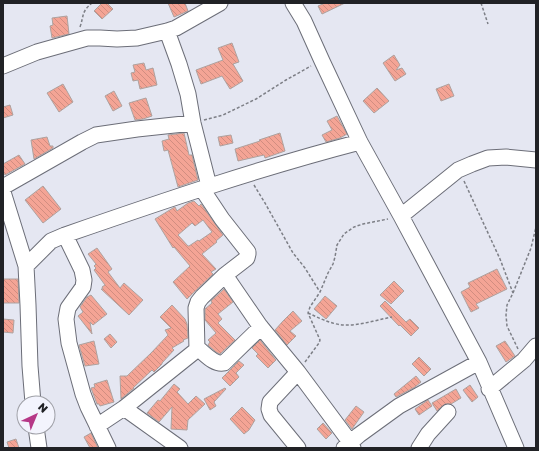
<svg xmlns="http://www.w3.org/2000/svg" width="539" height="451" font-family="'Golos Text',sans-serif">
<defs>
<pattern id="building-back-hatch" width="6" height="6" patternUnits="userSpaceOnUse"><rect width="6" height="6" fill="#f4a495"/><path d="M-1 5l2 2M0 0l6 6M5-1l2 2" fill="none" stroke="#d18d80"/></pattern>
</defs>
<rect width="100%" height="100%" fill="#e5e7f2"/>
<path fill="url(#building-back-hatch)" stroke="#aea29f" fill-rule="evenodd" d="M 102,3 L 107,3 L 113,9 L 102,19 L 94,11 Z
M 168,3 L 185,3 L 188,11 L 174,17 Z
M 325,3 L 345,3 L 322,14 L 318,6 Z
M 67,16 L 69,34 L 52,38 L 50,26 L 53,25 L 52,18 Z
M 232,43 L 239,62 L 233,64 L 243,81 L 230,89 L 222,76 L 201,84 L 196,70 L 223,60 L 218,48 Z
M 394,55 L 400,65 L 396,70 L 402,68 L 406,74 L 395,81 L 383,63 Z
M 144,63 L 146,70 L 153,68 L 157,85 L 140,89 L 138,80 L 133,81 L 131,73 L 135,72 L 133,65 Z
M 63,84 L 73,102 L 59,112 L 47,93 Z
M 449,84 L 454,96 L 441,101 L 436,89 Z
M 377,88 L 389,101 L 374,113 L 363,101 Z
M 114,91 L 122,106 L 113,111 L 105,96 Z
M 146,98 L 152,116 L 143,119 L 135,120 L 129,103 Z
M 10,105 L 13,115 L 3,118 L 3,107 Z
M 337,116 L 347,134 L 340,138 L 326,142 L 322,135 L 332,130 L 327,121 Z
M 184,133 L 189,155 L 192,155 L 198,180 L 178,187 L 168,150 L 164,151 L 162,141 L 169,139 L 168,135 Z
M 280,133 L 285,151 L 265,158 L 264,155 L 238,161 L 235,149 L 260,141 L 259,140 Z
M 231,135 L 233,143 L 220,146 L 218,137 Z
M 47,137 L 50,146 L 53,146 L 53,148 L 34,159 L 31,140 Z
M 19,155 L 25,164 L 5,175 L 3,172 L 3,164 Z
M 43,186 L 61,209 L 43,223 L 25,200 Z
M 194,201 L 199,206 L 201,204 L 223,235 L 216,241 L 217,242 L 202,254 L 216,269 L 211,272 L 213,274 L 187,299 L 173,282 L 190,266 L 174,247 L 173,248 L 155,219 L 173,208 L 175,207 L 177,211 L 188,203 ZM 203,220 L 212,232 L 199,241 L 198,240 L 189,246 L 188,246 L 178,235 L 192,223 L 195,226 Z
M 97,248 L 112,269 L 108,272 L 120,288 L 124,283 L 143,300 L 129,315 L 101,289 L 103,289 L 102,287 L 105,285 L 94,270 L 96,268 L 94,266 L 96,264 L 88,254 Z
M 497,269 L 507,289 L 476,304 L 479,308 L 471,312 L 461,292 L 470,287 L 468,283 Z
M 3,279 L 18,279 L 19,303 L 3,303 Z
M 394,281 L 404,291 L 391,304 L 380,295 Z
M 224,289 L 233,302 L 218,314 L 222,319 L 218,323 L 235,340 L 220,354 L 216,352 L 208,345 L 210,342 L 208,340 L 216,333 L 205,320 L 205,309 L 212,303 L 211,301 Z
M 91,295 L 107,314 L 93,325 L 90,322 L 92,334 L 78,316 L 83,312 L 80,307 L 87,297 Z
M 325,296 L 337,306 L 326,319 L 314,309 Z
M 385,301 L 406,322 L 410,319 L 419,328 L 411,336 L 400,325 L 399,326 L 380,306 Z
M 172,305 L 185,319 L 187,324 L 188,338 L 183,340 L 184,341 L 172,348 L 174,350 L 162,363 L 162,364 L 154,372 L 152,370 L 133,388 L 134,388 L 121,399 L 120,376 L 127,376 L 151,353 L 168,335 L 165,330 L 171,328 L 160,317 Z
M 293,311 L 302,321 L 290,331 L 296,336 L 287,345 L 275,330 L 283,321 Z
M 3,319 L 14,320 L 13,333 L 3,332 Z
M 110,334 L 117,342 L 111,348 L 104,339 Z
M 260,340 L 276,360 L 268,368 L 256,356 L 258,354 L 252,348 Z
M 94,341 L 99,364 L 85,366 L 79,345 Z
M 505,341 L 515,356 L 506,362 L 496,346 Z
M 419,357 L 431,369 L 424,376 L 412,364 Z
M 239,361 L 244,365 L 236,373 L 239,377 L 230,386 L 222,378 Z
M 416,376 L 421,382 L 415,387 L 396,397 L 394,394 Z
M 107,380 L 114,402 L 100,406 L 99,404 L 97,404 L 91,388 L 95,387 L 94,384 Z
M 174,384 L 180,389 L 177,392 L 188,404 L 196,396 L 205,404 L 188,420 L 187,430 L 171,429 L 172,407 L 159,422 L 147,413 L 158,400 L 160,401 Z
M 470,385 L 478,397 L 472,402 L 463,390 Z
M 225,388 L 226,389 L 214,402 L 216,406 L 210,410 L 204,399 Z
M 456,389 L 461,398 L 451,404 L 445,404 L 437,411 L 432,403 Z
M 428,400 L 432,406 L 419,415 L 415,409 Z
M 356,406 L 364,412 L 352,429 L 345,420 Z
M 242,407 L 255,420 L 249,430 L 244,434 L 230,419 Z
M 323,423 L 332,433 L 326,439 L 317,429 Z
M 91,433 L 98,448 L 90,448 L 84,437 Z
M 16,439 L 19,448 L 9,448 L 7,442 Z"/>
<g fill="none" stroke-linecap="round" stroke-linejoin="round">
<defs>
<path id="minor" d="M 293,3 L 304,21 L 322,61 L 360,142 L 401,216 L 479,362 L 516,448
M 167,31 L 179,64 L 188,94 L 193,123 L 209,186
M 3,66 L 37,52 L 87,38 L 100,38 L 117,39 L 137,38 L 167,31 L 176,28 L 220,3
M 3,187 L 82,142 L 96,135 L 137,129 L 193,123
M 3,192 L 26,266 L 28,305 L 30,366 L 33,403
M 401,216 L 458,170 L 472,164 L 488,158 L 506,157 L 536,160
M 65,235 L 82,270 L 84,280 L 83,287 L 68,308 L 66,319 L 69,343 L 83,394 L 88,407 L 108,448
M 26,266 L 51,241 L 65,235 C 163,201 260,168 360,142
M 225,275 L 260,326 L 298,372 L 350,442 L 353,448
M 197,350 L 196,308 L 198,302 L 202,297 L 225,275 L 247,258 L 248,254 L 248,252 L 222,219 L 202,189
M 489,389 L 524,360 L 536,346
M 124,408 L 180,448
M 97,426 L 124,408 L 194,352 L 197,350 L 200,350 C 207,356 215,365 224,363 L 261,327
M 36,427 L 39,448
M 298,448 L 271,415 L 269,409 L 270,402 L 298,372
M 344,448 L 359,435 L 399,406 L 479,362
M 419,448 L 428,434 L 448,412"/>
</defs>
<use href="#minor" stroke="#6c6e78" stroke-width="17"/>
<path stroke="#7d7f86" stroke-width="1.5" stroke-dasharray="3 2" stroke-linecap="butt" d="M 481,3 L 488,24
M 80,27 C 84,16 81,12 92,3
M 204,120 L 223,115 L 256,99 L 286,80 L 311,66
M 464,181 L 500,259 L 513,293
M 254,185 L 265,203 L 293,253 L 305,268 L 320,292
M 308,313 C 319,318 331,324 343,325 C 359,326 376,320 392,317
M 518,349 L 507,326 L 506,315 L 507,305 L 513,293 L 531,248 L 536,227
M 305,362 L 319,343 L 320,340 L 308,313 L 310,307 L 320,292 L 328,273 L 333,264 L 335,257 L 337,245 L 344,234 L 354,227 L 363,224 L 388,219"/>
<use href="#minor" stroke="#fff" stroke-width="15"/>
</g>
<rect width="539" height="451" fill="none" stroke="#212226" stroke-width="8"/>
<g transform="translate(36 415) rotate(44)"><circle r="19" fill="#f3f4fd" stroke="#9fa0a7"/>
<path d="M0-3L7 15L0 10L-7 15Z" fill="#b63887"/>
<text y="-6" font-size="11" font-weight="bold" text-anchor="middle" fill="#212226">N</text>
</g>
</svg>
